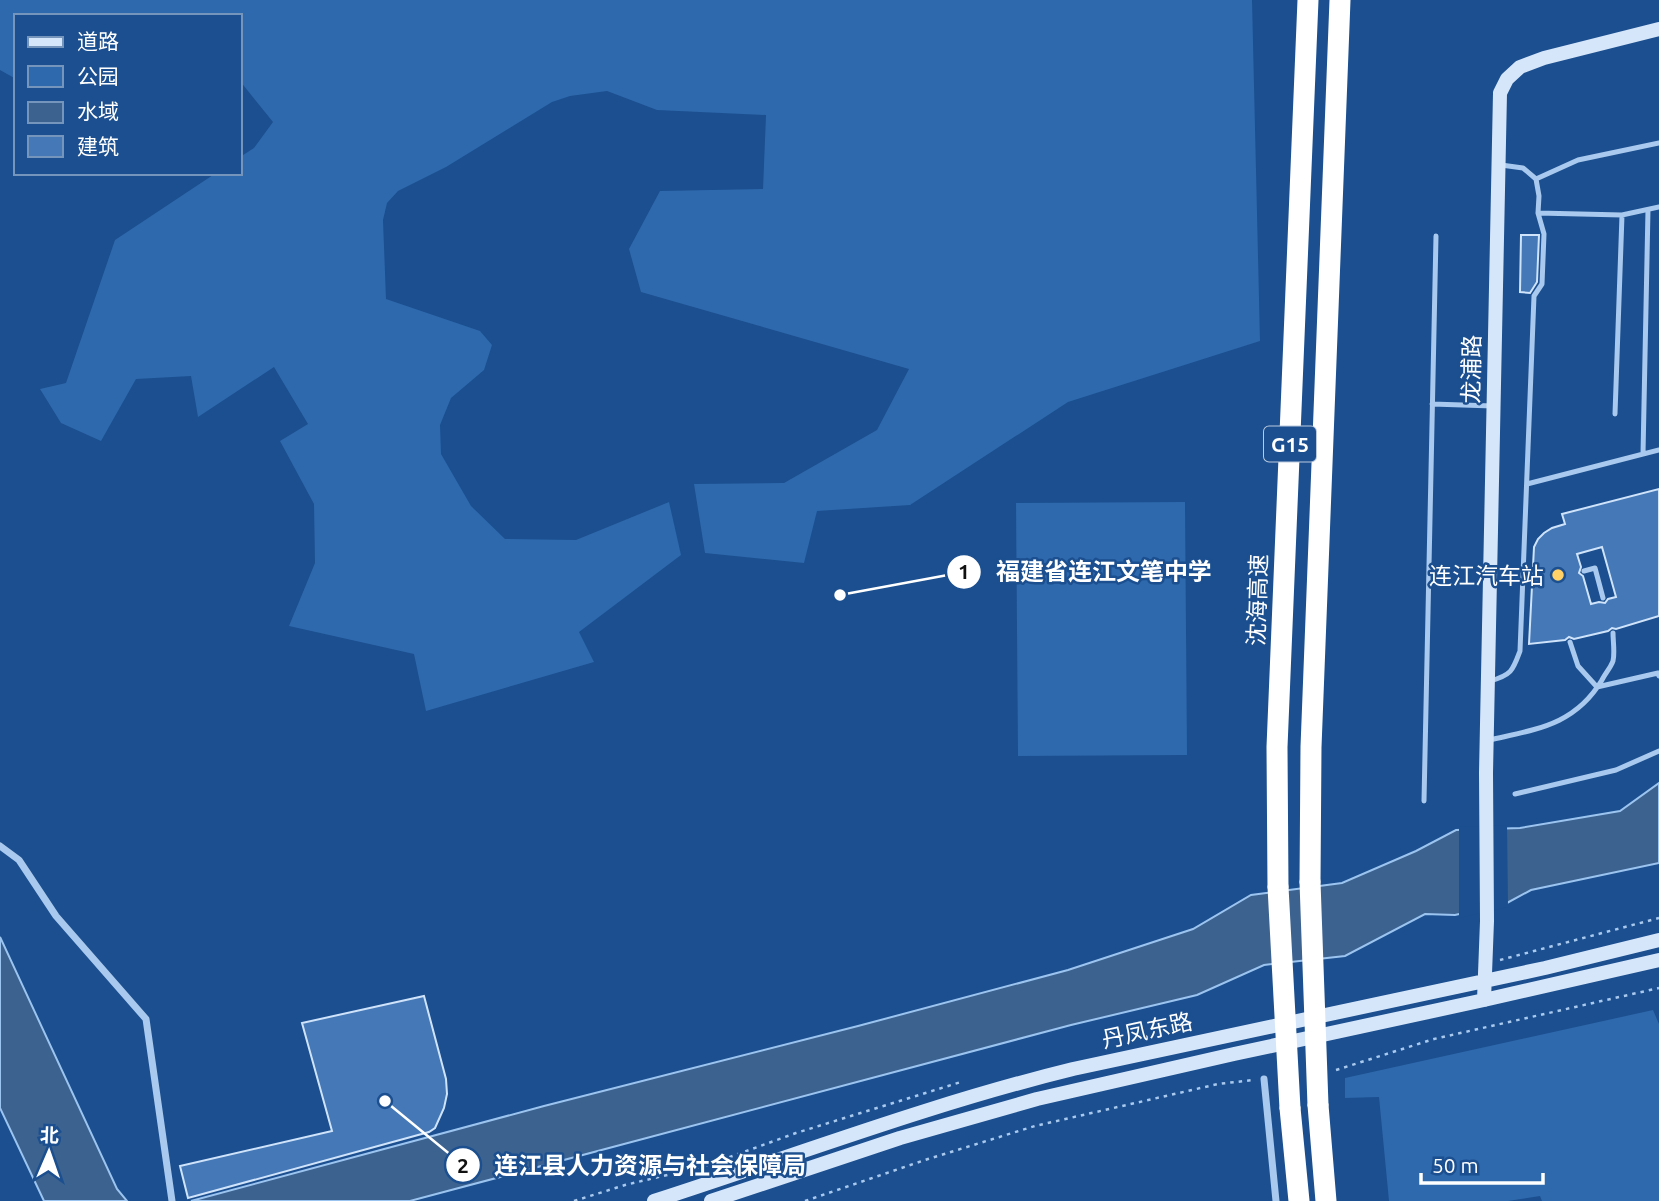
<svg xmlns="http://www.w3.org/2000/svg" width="1659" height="1201" font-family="Ubuntu,'Noto Sans SC',sans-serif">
<rect width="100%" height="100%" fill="#1b4f8f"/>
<path fill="#2e69ad" d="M 0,0 L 1252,0 L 1260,341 L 1068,402 L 910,505 L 817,511 L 804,563 L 705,553 L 694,484 L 784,483 L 877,430 L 909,369 L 641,292 L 629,249 L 660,191 L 763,189 L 766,115 L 657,110 L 607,91 L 570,96 L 552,102 L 446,167 L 398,191 L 387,203 L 383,220 L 386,299 L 480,331 L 492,345 L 484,370 L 451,398 L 440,425 L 441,454 L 471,506 L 505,539 L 576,540 L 669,502 L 681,555 L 579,632 L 594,662 L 426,711 L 414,654 L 289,626 L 315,563 L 314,504 L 280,441 L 308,424 L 274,367 L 198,417 L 191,376 L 136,379 L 101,441 L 61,423 L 40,389 L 66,383 L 115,240 L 216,173 L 240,173 L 240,157 L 254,148 L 273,122 L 240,81 L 240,16 L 16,16 L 16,79 L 0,70 Z
M 1185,502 L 1187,755 L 1018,756 L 1016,503 Z
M 1653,1010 L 1659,1024 L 1659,1201 L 1542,1201 L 1540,1196 L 1508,1201 L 1389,1201 L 1379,1097 L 1345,1098 L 1345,1078 Z"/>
<path fill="#3c6290" stroke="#9cc4f0" stroke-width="2" d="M 1659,783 L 1659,863 L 1531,890 L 1507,903 L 1455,915 L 1425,914 L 1345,956 L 1264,965 L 1197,995 L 1071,1025 L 410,1201 L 191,1201 L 544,1106 L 858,1026 L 1068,970 L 1193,929 L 1251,895 L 1342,883 L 1416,851 L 1456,830 L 1520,828 L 1620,811 Z
M 0,937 L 117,1189 L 127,1201 L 44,1201 L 0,1108 Z"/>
<path fill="#1b4f8f" d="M 1507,825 L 1508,907 L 1459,918 L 1459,827 Z"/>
<path fill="#4478b7" stroke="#cfe3fa" stroke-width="2" fill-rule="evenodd" d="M 1521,235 L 1539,235 L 1537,282 L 1530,293 L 1520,292 Z
M 1659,489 L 1659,616 L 1616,629 L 1612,628 L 1608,631 L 1574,639 L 1569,637 L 1565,640 L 1529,644 L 1534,547 L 1538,539 L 1544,533 L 1552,528 L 1565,524 L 1562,514 ZM 1602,547 L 1616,597 L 1608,599 L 1605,603 L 1599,602 L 1591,604 L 1583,576 L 1579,573 L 1581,567 L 1577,554 Z
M 424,996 L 446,1079 L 447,1094 L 444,1108 L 435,1128 L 429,1132 L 188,1198 L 180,1166 L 332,1131 L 302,1023 Z"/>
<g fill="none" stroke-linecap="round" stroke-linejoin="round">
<path stroke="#a9c9ee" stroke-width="2.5" stroke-dasharray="3.5 5" stroke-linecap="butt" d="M 1500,960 L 1659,918
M 1336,1070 L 1434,1039 L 1659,988
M 574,1201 L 625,1185 L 705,1166 L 796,1133 L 961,1082
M 805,1201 L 928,1159 L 1035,1126 L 1218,1084 L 1253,1080"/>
<path stroke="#a9c9ee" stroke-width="5" d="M 1501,165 L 1523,168 L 1536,179 L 1539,196 L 1538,213 L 1622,215 L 1659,207
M 1536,179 L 1578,160 L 1659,143
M 1432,404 L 1493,406
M 1615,414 L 1622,215
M 1643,454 L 1648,210
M 1527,484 L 1659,450
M 1584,571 L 1595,568 L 1603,598
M 1570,642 L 1578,666 L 1597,687
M 1490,681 C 1512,675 1513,670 1520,651 L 1534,296 L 1542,284 L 1544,234 L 1538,213
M 1597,687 L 1658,673 L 1659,676
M 1490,740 C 1537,729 1575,725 1602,680 C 1605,674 1611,667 1613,661 C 1615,653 1613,641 1613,633
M 1515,794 L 1616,770 L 1659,751
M 1424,801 L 1436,236"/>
<path stroke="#a9c9ee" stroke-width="7" d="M 0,846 L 19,860 L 56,916 L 146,1019 L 172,1201
M 1264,1079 L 1276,1201"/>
<path stroke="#d6e6fa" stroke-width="14" d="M 1484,1000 L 1487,921 L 1486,773 L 1500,93 L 1507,79 L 1520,67 L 1544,58 L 1659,29
M 654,1201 C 794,1156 930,1104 1073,1069 L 1545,968 L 1659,940
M 711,1201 L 900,1138 L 1037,1099 L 1234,1054 L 1484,1000 L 1659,960"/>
<path stroke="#fff" stroke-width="21" d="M 1310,882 L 1311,747 L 1340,0
M 1278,887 L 1277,747 L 1308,0
M 1318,1105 L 1326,1201
M 1290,1108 L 1299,1201"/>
<path stroke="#fff" stroke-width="21" d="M 1310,882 L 1318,1105
M 1278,887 L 1290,1108"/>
</g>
<circle fill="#ffd166" stroke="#1b4f8f" stroke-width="2.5" cx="1558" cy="575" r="7"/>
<g text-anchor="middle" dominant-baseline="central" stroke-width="5" stroke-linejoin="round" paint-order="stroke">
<rect fill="#1b4f8f" stroke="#bbcadd" stroke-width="2" x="1264" y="426.5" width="52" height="35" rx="5"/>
<g font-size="21" font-weight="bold" fill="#fff">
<text x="1290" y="444">G15</text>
</g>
<g font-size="23" fill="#fff" stroke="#1b4f8f">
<text transform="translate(1471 369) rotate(-89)">龙浦路</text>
<text transform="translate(1257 600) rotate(-88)">沈海高速</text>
<text transform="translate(1147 1030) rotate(-12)">丹凤东路</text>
</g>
<g font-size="23" fill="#fff" stroke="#1b4f8f" text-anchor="end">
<text x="1544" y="575">连江汽车站</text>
</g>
</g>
<path fill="none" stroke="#fff" stroke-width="2.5" d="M840 595L964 572M385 1101L463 1165"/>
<g fill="#fff" stroke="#1b4f8f" stroke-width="2.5">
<circle cx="840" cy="595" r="7"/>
<circle cx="385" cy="1101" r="7"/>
<circle cx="964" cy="572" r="18"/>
<circle cx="463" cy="1165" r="18"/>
</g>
<g font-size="21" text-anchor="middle" font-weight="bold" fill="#111">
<text x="964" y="579">1</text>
<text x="463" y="1173">2</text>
</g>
<g font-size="24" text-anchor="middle" font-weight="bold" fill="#fff" stroke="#1b4f8f" stroke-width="5" stroke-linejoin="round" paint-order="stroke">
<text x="1104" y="580">福建省连江文笔中学</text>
<text x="650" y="1174">连江县人力资源与社会保障局</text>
</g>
<rect x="14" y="14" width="228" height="161" fill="#1b4f8f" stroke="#7695bc" stroke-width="2"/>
<rect x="28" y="37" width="35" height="10" fill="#d6e6fa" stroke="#7695bc" stroke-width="2"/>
<text x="77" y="49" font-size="21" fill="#ffffff">道路</text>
<rect x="28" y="66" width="35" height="21" fill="#2e69ad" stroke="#7695bc" stroke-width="2"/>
<text x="77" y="84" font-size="21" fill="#ffffff">公园</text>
<rect x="28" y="102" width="35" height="21" fill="#3c6290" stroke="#7695bc" stroke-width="2"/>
<text x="77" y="119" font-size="21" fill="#ffffff">水域</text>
<rect x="28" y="136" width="35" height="21" fill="#4478b7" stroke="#7695bc" stroke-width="2"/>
<text x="77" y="154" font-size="21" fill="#ffffff">建筑</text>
<g transform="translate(49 1152) rotate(2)" stroke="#1b4f8f" stroke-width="5" paint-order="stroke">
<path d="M0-5L12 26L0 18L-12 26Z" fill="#ffffff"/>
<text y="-10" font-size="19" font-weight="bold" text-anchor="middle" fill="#ffffff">北</text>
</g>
<path d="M1421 1173v10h122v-10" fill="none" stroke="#ffffff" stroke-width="3.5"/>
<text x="1432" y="1173" font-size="21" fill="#ffffff" stroke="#1b4f8f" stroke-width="5" paint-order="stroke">50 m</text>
</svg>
